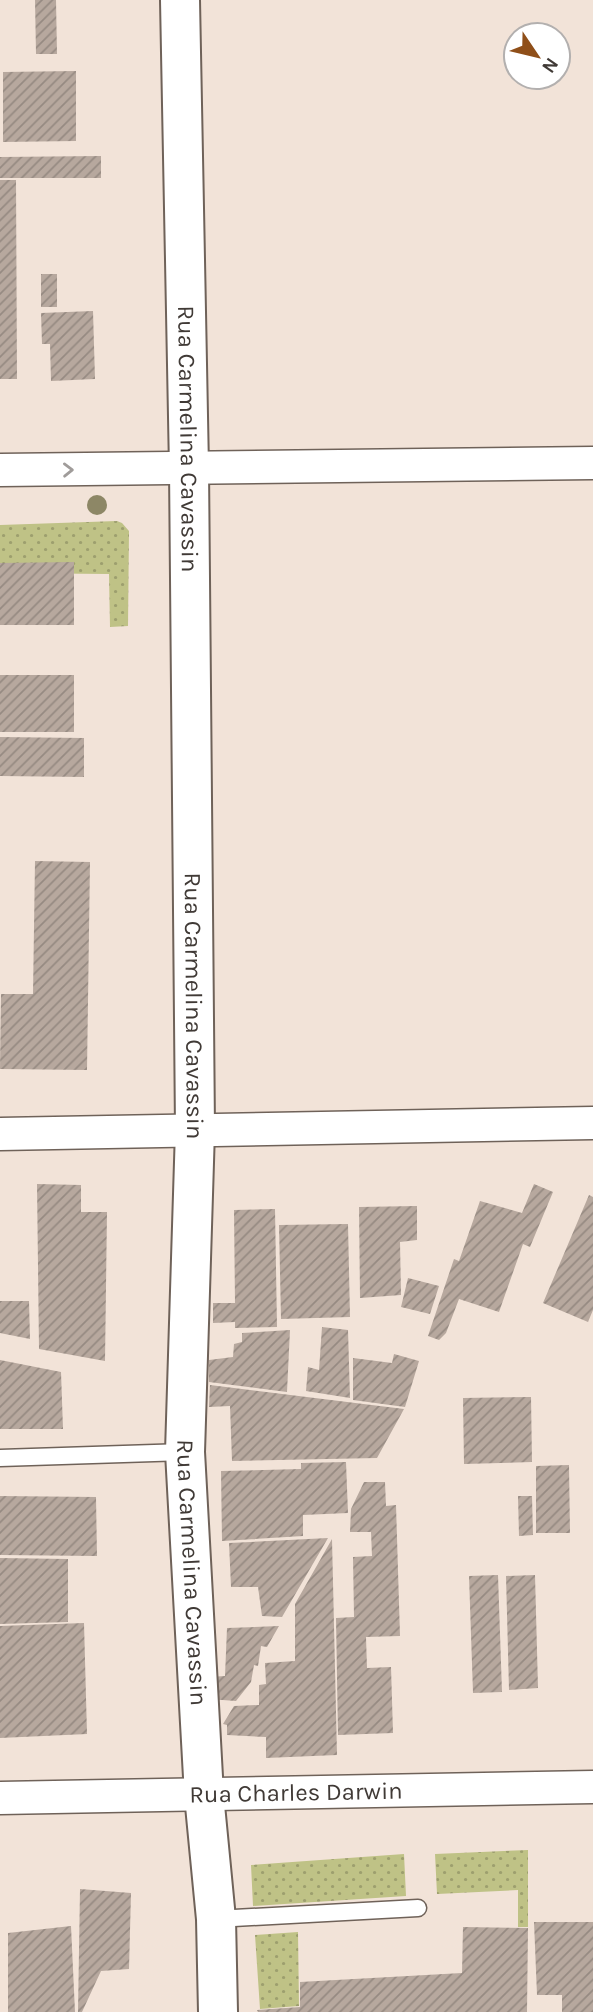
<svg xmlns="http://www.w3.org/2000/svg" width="593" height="2012" font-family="Karla,sans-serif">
<defs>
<pattern id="green-dots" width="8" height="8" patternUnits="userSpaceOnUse" patternTransform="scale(1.75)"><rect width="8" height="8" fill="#bfc286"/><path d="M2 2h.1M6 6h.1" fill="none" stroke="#9d9f6e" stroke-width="1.8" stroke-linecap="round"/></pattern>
<pattern id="building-hatch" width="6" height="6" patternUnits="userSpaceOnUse" patternTransform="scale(1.75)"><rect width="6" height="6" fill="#b7a89e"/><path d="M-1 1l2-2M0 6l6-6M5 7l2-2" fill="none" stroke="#968a82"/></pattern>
</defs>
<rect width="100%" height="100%" fill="#f2e3d8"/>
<path fill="url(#green-dots)" d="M 117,521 L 122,523 L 129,531 L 128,626 L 110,627 L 109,574 L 0,573 L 0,525 Z
M 528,1850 L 528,1927 L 518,1927 L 518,1890 L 437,1894 L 435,1854 Z
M 404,1854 L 406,1896 L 253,1906 L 251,1865 Z
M 298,1932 L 299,2006 L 260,2009 L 255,1935 Z"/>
<path fill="url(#building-hatch)" d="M 35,0 L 56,0 L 57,54 L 36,54 Z
M 76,71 L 76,141 L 3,142 L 3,72 Z
M 101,156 L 101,178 L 0,178 L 0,157 Z
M 0,180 L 16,180 L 17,379 L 0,379 Z
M 41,274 L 57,274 L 57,307 L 41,307 Z
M 93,311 L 95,379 L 51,381 L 50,344 L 42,344 L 41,313 Z
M 74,562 L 74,625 L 0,625 L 0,563 Z
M 0,675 L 74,675 L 74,732 L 0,732 Z
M 0,737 L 84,738 L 84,777 L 0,776 Z
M 35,861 L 90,862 L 87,1070 L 0,1069 L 1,994 L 33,994 Z
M 37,1184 L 81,1185 L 81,1212 L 107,1212 L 105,1361 L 39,1349 Z
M 534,1184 L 553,1192 L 530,1247 L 523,1244 L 499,1312 L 459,1299 L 446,1333 L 439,1340 L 428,1336 L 454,1259 L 459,1261 L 480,1201 L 522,1213 Z
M 589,1195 L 593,1197 L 593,1310 L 588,1322 L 543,1303 Z
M 417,1206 L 417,1240 L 400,1242 L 401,1295 L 360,1298 L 359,1207 Z
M 275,1209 L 277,1327 L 235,1328 L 235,1322 L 213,1323 L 213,1303 L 235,1303 L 234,1210 Z
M 348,1224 L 350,1317 L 281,1319 L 279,1225 Z
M 408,1278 L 439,1286 L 430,1314 L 401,1307 Z
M 0,1301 L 29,1301 L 30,1339 L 0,1333 Z
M 322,1327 L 348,1330 L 350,1398 L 306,1391 L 308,1367 L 319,1370 Z
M 290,1330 L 287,1392 L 209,1382 L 209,1360 L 233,1357 L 234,1344 L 242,1342 L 242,1333 Z
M 394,1354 L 419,1361 L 405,1407 L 353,1400 L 353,1358 L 392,1363 Z
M 0,1360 L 61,1372 L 63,1429 L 0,1429 Z
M 210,1385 L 404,1409 L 377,1458 L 232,1461 L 230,1406 L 209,1407 Z
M 531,1397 L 532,1462 L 464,1464 L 463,1398 Z
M 346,1462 L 348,1513 L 303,1515 L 303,1536 L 222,1541 L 221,1471 L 301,1469 L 301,1463 Z
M 569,1465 L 570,1533 L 536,1533 L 536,1466 Z
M 364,1482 L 385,1482 L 386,1506 L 396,1505 L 400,1636 L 366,1637 L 367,1668 L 391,1667 L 393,1733 L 338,1735 L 336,1618 L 354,1617 L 353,1557 L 372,1556 L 371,1532 L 350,1532 L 351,1509 Z
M 0,1496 L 96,1497 L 97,1556 L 0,1555 Z
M 518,1496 L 532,1496 L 533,1535 L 519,1536 Z
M 328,1538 L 282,1617 L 262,1616 L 258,1587 L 231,1587 L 229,1543 Z
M 332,1539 L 337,1755 L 266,1758 L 266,1737 L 227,1735 L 227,1725 L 223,1724 L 234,1706 L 259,1705 L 259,1685 L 266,1684 L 265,1663 L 295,1661 L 295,1604 Z
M 0,1558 L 68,1559 L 68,1622 L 0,1624 Z
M 498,1575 L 502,1692 L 473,1693 L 469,1576 Z
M 535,1575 L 538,1688 L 509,1690 L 506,1576 Z
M 84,1623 L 87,1734 L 0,1738 L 0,1626 Z
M 279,1626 L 267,1647 L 261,1646 L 258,1666 L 254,1665 L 251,1682 L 236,1701 L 209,1699 L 209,1677 L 225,1676 L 227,1628 Z
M 80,1889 L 131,1893 L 129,1969 L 101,1971 L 82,2012 L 78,2012 Z
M 534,1922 L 593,1922 L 593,2012 L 562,2012 L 562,1995 L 537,1995 Z
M 71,1926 L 75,2012 L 8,2012 L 8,1933 Z
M 463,1927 L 528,1928 L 527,2012 L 258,2012 L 257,2010 L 300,2007 L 300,1982 L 462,1973 Z"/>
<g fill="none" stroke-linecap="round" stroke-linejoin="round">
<defs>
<path id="lane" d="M 0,1458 L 185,1452
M 216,1919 L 418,1908"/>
<g id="street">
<path d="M 0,470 L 593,463"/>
<path d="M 0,1134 L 593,1123"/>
<path id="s1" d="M 0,1798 L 593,1787"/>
</g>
<g id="secondary">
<path id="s2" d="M 180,0 L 189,468 L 195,1130 L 185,1452 L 204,1795 L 216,1919 L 218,2012"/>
</g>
</defs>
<use href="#lane" stroke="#6f6259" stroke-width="19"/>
<use href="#street" stroke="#6f6259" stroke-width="35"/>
<use href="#secondary" stroke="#6f6259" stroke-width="42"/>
<use href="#lane" stroke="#fff" stroke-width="16"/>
<use href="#street" stroke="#fff" stroke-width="32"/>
<use href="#secondary" stroke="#fff" stroke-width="38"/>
</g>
<circle fill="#8d8766" cx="97" cy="505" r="10"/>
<defs><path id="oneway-chevron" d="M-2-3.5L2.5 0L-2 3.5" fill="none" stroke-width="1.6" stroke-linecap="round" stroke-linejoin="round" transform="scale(1.75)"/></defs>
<use stroke="#a09c9a" href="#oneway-chevron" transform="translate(68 470) rotate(-1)"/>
<g text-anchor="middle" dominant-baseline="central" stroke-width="5" stroke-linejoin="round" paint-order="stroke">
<g font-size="24" fill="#403a36" stroke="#fff">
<text stroke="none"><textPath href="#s2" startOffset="439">Rua Carmelina Cavassin</textPath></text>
<text stroke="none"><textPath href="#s2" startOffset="1006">Rua Carmelina Cavassin</textPath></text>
<text stroke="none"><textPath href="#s2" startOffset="1573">Rua Carmelina Cavassin</textPath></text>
<text stroke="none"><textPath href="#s1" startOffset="296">Rua Charles Darwin</textPath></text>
</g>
</g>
<g transform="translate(537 56) rotate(125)"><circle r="33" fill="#ffffff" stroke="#b3b0af" stroke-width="2"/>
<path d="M0-5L12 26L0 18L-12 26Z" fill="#8f4f19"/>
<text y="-10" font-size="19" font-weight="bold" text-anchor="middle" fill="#403a36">N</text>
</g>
</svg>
